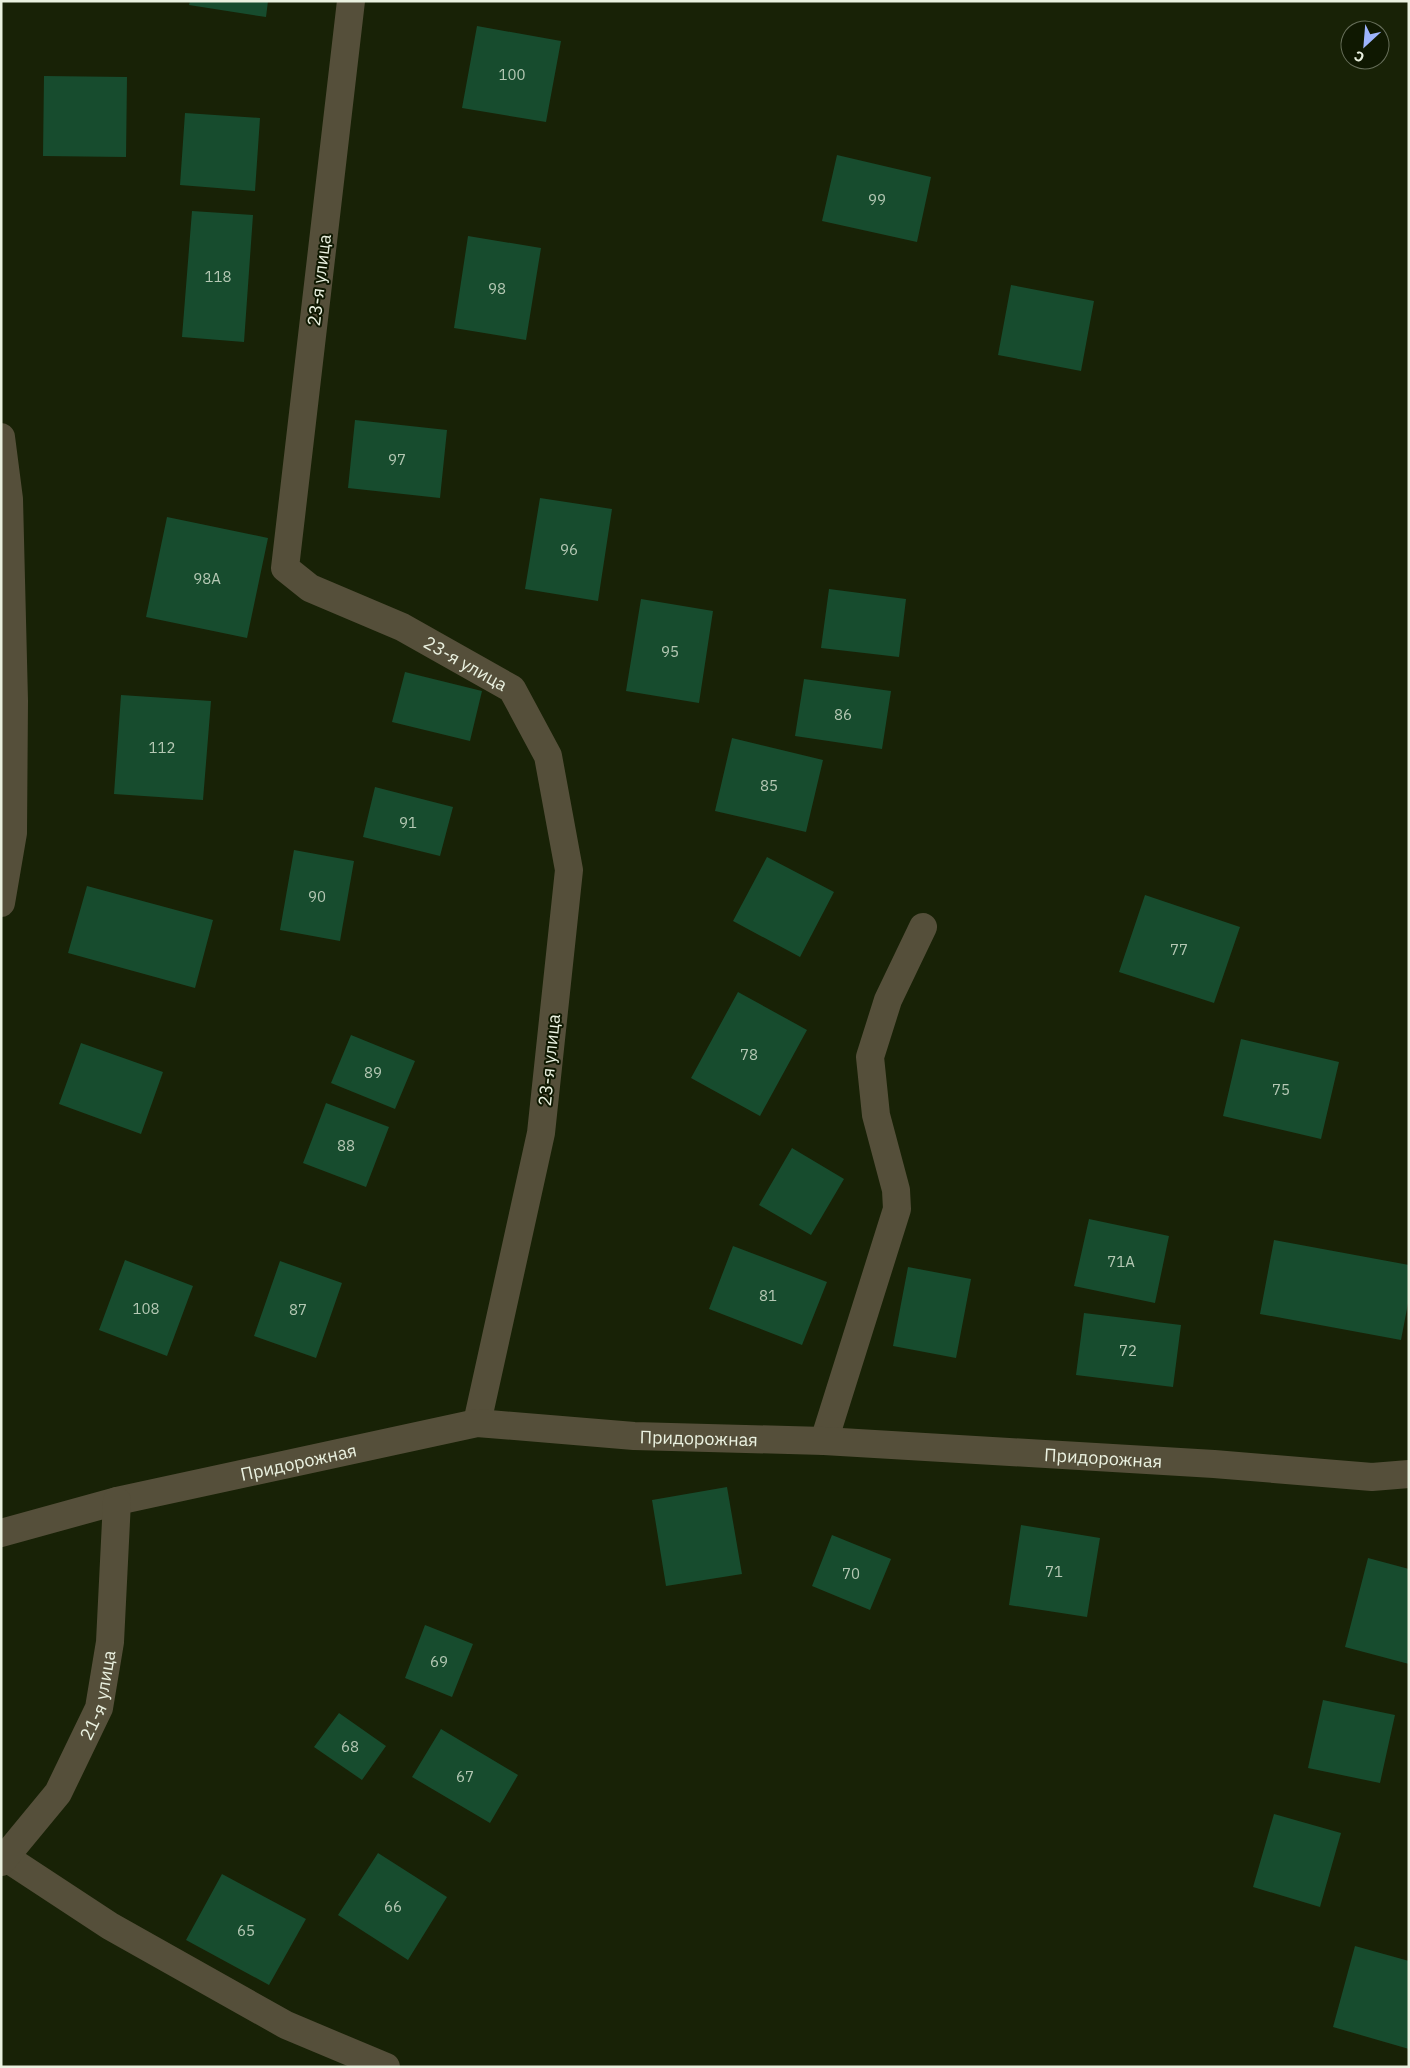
<svg xmlns="http://www.w3.org/2000/svg" width="1410" height="2068" font-family="'IBM Plex Sans',sans-serif">
<rect width="100%" height="100%" fill="#182206"/>
<path fill="#174c2e" d="M 190,1 L 268,1 L 266,17 L 189,5 Z
M 477,26 L 561,41 L 546,122 L 462,108 Z
M 44,76 L 127,77 L 126,157 L 43,156 Z
M 185,113 L 260,118 L 255,191 L 180,185 Z
M 837,155 L 931,177 L 917,242 L 822,221 Z
M 192,211 L 253,215 L 244,342 L 182,337 Z
M 468,236 L 541,248 L 526,340 L 454,328 Z
M 1011,285 L 1094,301 L 1081,371 L 998,355 Z
M 355,420 L 447,430 L 440,498 L 348,488 Z
M 540,498 L 612,509 L 598,601 L 525,589 Z
M 167,517 L 268,538 L 247,638 L 146,617 Z
M 829,589 L 906,599 L 899,657 L 821,648 Z
M 641,599 L 713,611 L 699,703 L 626,691 Z
M 405,672 L 482,691 L 470,741 L 392,722 Z
M 804,679 L 891,691 L 882,749 L 795,736 Z
M 121,695 L 211,701 L 203,800 L 114,794 Z
M 732,738 L 823,760 L 806,832 L 715,811 Z
M 375,787 L 453,807 L 440,856 L 363,837 Z
M 294,850 L 354,861 L 340,941 L 280,930 Z
M 767,857 L 834,892 L 800,957 L 733,921 Z
M 87,886 L 213,920 L 195,988 L 68,953 Z
M 1145,895 L 1240,927 L 1214,1003 L 1119,972 Z
M 738,992 L 807,1030 L 760,1116 L 691,1078 Z
M 351,1035 L 415,1061 L 395,1109 L 331,1083 Z
M 1241,1039 L 1339,1062 L 1321,1139 L 1223,1116 Z
M 81,1043 L 163,1072 L 141,1134 L 59,1104 Z
M 326,1103 L 389,1127 L 366,1187 L 303,1163 Z
M 792,1148 L 844,1179 L 811,1235 L 759,1205 Z
M 1089,1219 L 1169,1236 L 1155,1303 L 1074,1286 Z
M 1274,1240 L 1409,1265 L 1409,1298 L 1401,1340 L 1260,1314 Z
M 733,1246 L 827,1282 L 802,1345 L 709,1309 Z
M 125,1260 L 193,1286 L 167,1356 L 99,1330 Z
M 280,1261 L 342,1283 L 316,1358 L 254,1336 Z
M 908,1267 L 971,1279 L 956,1358 L 893,1346 Z
M 1084,1313 L 1181,1325 L 1173,1387 L 1076,1375 Z
M 727,1487 L 742,1574 L 666,1586 L 652,1500 Z
M 1021,1525 L 1100,1538 L 1087,1617 L 1009,1605 Z
M 832,1535 L 891,1559 L 870,1610 L 812,1586 Z
M 1368,1558 L 1409,1569 L 1409,1664 L 1345,1647 Z
M 425,1625 L 473,1644 L 452,1697 L 405,1678 Z
M 1323,1700 L 1395,1715 L 1380,1783 L 1308,1768 Z
M 339,1713 L 386,1746 L 362,1780 L 314,1747 Z
M 441,1729 L 518,1775 L 490,1823 L 412,1777 Z
M 1274,1814 L 1341,1833 L 1320,1907 L 1253,1887 Z
M 378,1853 L 447,1897 L 408,1960 L 338,1915 Z
M 222,1874 L 306,1919 L 269,1985 L 186,1940 Z
M 1355,1946 L 1409,1961 L 1409,2049 L 1333,2027 Z"/>
<g fill="none" stroke-linecap="round" stroke-linejoin="round">
<g stroke="#554f3a" stroke-width="28">
<path id="s1" d="M 351,1 L 285,568 L 310,588 L 402,627 L 512,689 L 548,756 L 569,870 L 541,1133 L 477,1423"/>
<path d="M 1,437 L 9,499 L 14,701 L 13,833 L 1,903"/>
<path d="M 824,1441 L 897,1209 L 896,1190 L 876,1115 L 870,1057 L 888,1000 L 923,927"/>
<path id="s2" d="M 1,1533 L 117,1501 L 477,1423 L 634,1436 L 824,1441 L 1214,1464 L 1372,1477 L 1409,1474"/>
<path d="M 5,1857 L 110,1926 L 286,2025 L 386,2067"/>
<path id="s3" d="M 1,1862 L 58,1793 L 99,1708 L 110,1642 L 117,1501"/>
</g>
</g>
<g text-anchor="middle" dominant-baseline="central" stroke-width="4" stroke-linejoin="round" paint-order="stroke">
<g font-size="15" fill="#b5c8b4">
<text x="512" y="74">100</text>
<text x="877" y="199">99</text>
<text x="218" y="276">118</text>
<text x="497" y="288">98</text>
<text x="397" y="459">97</text>
<text x="569" y="549">96</text>
<text x="207" y="578">98А</text>
<text x="670" y="651">95</text>
<text x="843" y="714">86</text>
<text x="162" y="747">112</text>
<text x="769" y="785">85</text>
<text x="408" y="822">91</text>
<text x="317" y="896">90</text>
<text x="1179" y="949">77</text>
<text x="749" y="1054">78</text>
<text x="373" y="1072">89</text>
<text x="1281" y="1089">75</text>
<text x="346" y="1145">88</text>
<text x="1121" y="1261">71А</text>
<text x="768" y="1295">81</text>
<text x="146" y="1308">108</text>
<text x="298" y="1309">87</text>
<text x="1128" y="1350">72</text>
<text x="1054" y="1571">71</text>
<text x="851" y="1573">70</text>
<text x="439" y="1661">69</text>
<text x="350" y="1746">68</text>
<text x="465" y="1776">67</text>
<text x="393" y="1906">66</text>
<text x="246" y="1930">65</text>
</g>
<g font-size="18" fill="#eaf1e0" stroke="#0f1801">
<text transform="translate(319 280) rotate(-83)">23-я улица</text>
<text stroke="none"><textPath href="#s1" startOffset="776">23-я улица</textPath></text>
<text transform="translate(549 1060) rotate(-84)">23-я улица</text>
<text stroke="none"><textPath href="#s2" startOffset="711">Придорожная</textPath></text>
<text stroke="none"><textPath href="#s2" startOffset="1116">Придорожная</textPath></text>
<text stroke="none"><textPath href="#s2" startOffset="306">Придорожная</textPath></text>
<text stroke="none"><textPath href="#s3" startOffset="196">21-я улица</textPath></text>
</g>
</g>
<rect width="1410" height="2068" fill="none" stroke="#eaf1e0" stroke-width="5"/>
<g transform="translate(1365 45) rotate(206)"><circle r="24" fill="#0f1801" stroke="#676f5a"/>
<path d="M0-4L9 19L0 12L-9 19Z" fill="#9db4fd"/>
<text y="-8" font-size="14" font-weight="bold" text-anchor="middle" fill="#eaf1e0">С</text>
</g>
</svg>
